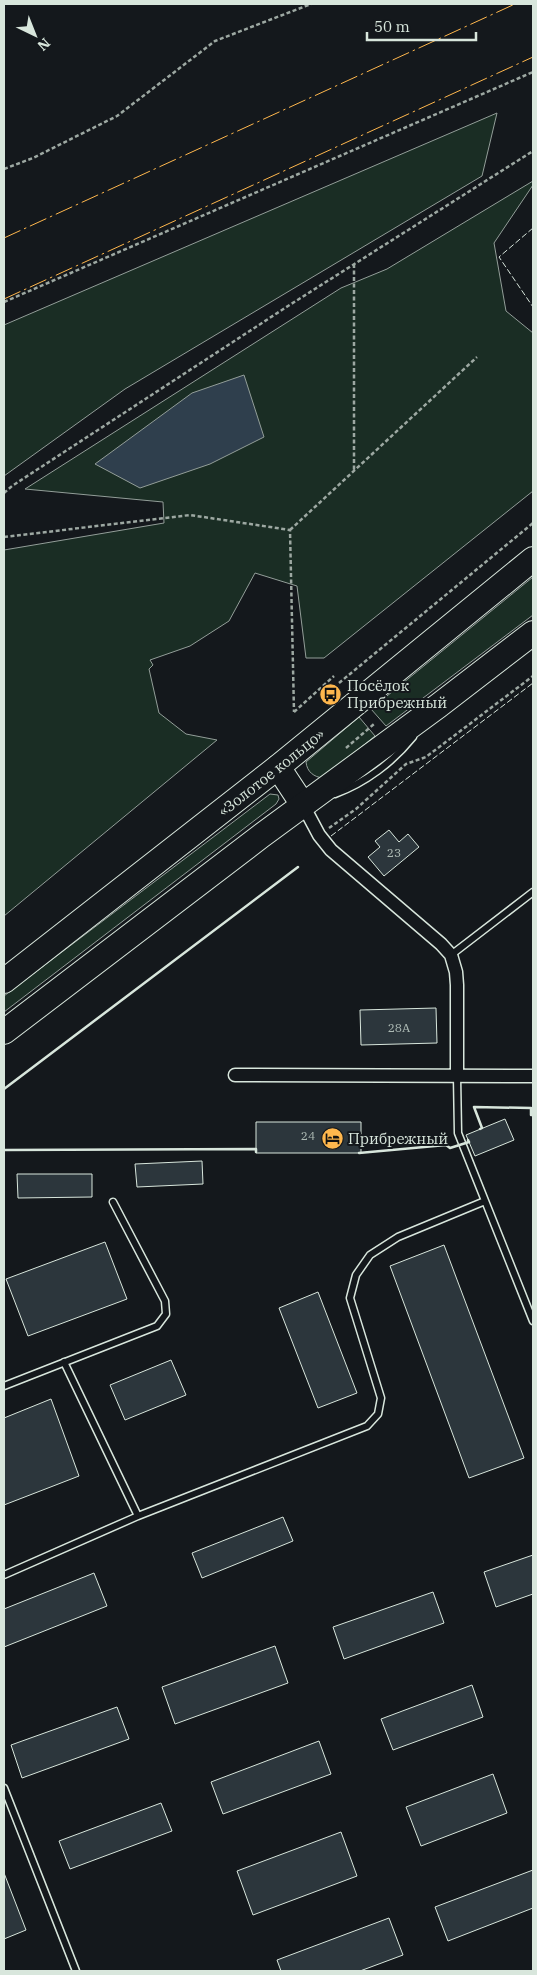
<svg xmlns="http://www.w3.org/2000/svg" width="537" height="1975" font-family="'IBM Plex Serif',serif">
<rect width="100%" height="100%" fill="#14181c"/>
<path fill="#1a2d24" stroke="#939e99" d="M 497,113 L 482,176 L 125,389 L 4,476 L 4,325 Z
M 533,181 L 533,185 L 494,243 L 506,311 L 533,333 L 533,491 L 324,658 L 306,658 L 297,586 L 255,573 L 229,621 L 190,646 L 150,660 L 153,665 L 149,669 L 159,713 L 186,734 L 217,740 L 4,916 L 4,550 L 164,523 L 163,502 L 25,489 L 341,288 L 387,269 Z
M 533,577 L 533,615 L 386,726 L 371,709 Z
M 359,717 L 375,736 L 323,778 C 314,777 307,772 306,762 Z
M 270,794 L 278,795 L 279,799 L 276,804 L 4,1012 L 4,996 Z"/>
<path fill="#2f3f4d" stroke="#939e99" d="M 244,375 L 264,437 L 210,464 L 140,488 L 95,464 L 192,393 Z"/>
<path fill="#2c363c" stroke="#d8e6dc" d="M 389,830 L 399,842 L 408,834 L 419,847 L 384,876 L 368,857 L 380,847 L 375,841 Z
M 436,1008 L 437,1043 L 361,1045 L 360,1010 Z
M 505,1119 L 514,1140 L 475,1156 L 466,1135 Z
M 256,1122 L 361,1122 L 361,1153 L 256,1153 Z
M 202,1161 L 203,1184 L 137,1187 L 135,1164 Z
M 17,1174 L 92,1174 L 92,1197 L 18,1198 Z
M 105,1242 L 127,1299 L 28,1336 L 6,1279 Z
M 444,1245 L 524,1458 L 469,1478 L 390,1266 Z
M 318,1292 L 357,1393 L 318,1408 L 279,1308 Z
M 171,1360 L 186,1395 L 125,1420 L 110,1385 Z
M 51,1399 L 79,1476 L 4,1505 L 4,1418 Z
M 283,1517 L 293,1541 L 202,1578 L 192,1553 Z
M 533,1555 L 533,1594 L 496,1607 L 484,1572 Z
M 94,1573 L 107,1606 L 4,1647 L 4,1609 Z
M 433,1592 L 444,1623 L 344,1659 L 333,1627 Z
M 275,1646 L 288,1683 L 175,1724 L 162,1687 Z
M 472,1685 L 483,1717 L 393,1750 L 381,1719 Z
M 117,1707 L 129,1739 L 22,1778 L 11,1745 Z
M 319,1741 L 331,1774 L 223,1814 L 211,1782 Z
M 493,1774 L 507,1813 L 421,1846 L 406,1807 Z
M 161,1803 L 172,1831 L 70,1869 L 59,1841 Z
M 341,1832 L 357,1876 L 253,1915 L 237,1871 Z
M 533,1870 L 533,1908 L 448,1941 L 435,1907 Z
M 4,1873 L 26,1930 L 4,1939 Z
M 389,1918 L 403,1955 L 360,1971 L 281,1971 L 277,1960 Z"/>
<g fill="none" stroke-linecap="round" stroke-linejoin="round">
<defs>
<path id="lane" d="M 335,794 C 365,783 393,762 413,737
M 451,955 L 533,892
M 457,1076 L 458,1133 L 533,1321
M 4,1386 L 157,1326 L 166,1314 L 165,1301 L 113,1202
M 138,1516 L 367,1426 L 378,1414 L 381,1398 L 350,1298 L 356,1275 L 370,1255 L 398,1237 L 485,1201
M 4,1575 L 138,1516 L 64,1362
M 4,1788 L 76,1971"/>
<path id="street" d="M 303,805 L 319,835 L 331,850 L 441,944 L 451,955 L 456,972 L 457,985 L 457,1076
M 235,1075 L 533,1076"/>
<g id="highway">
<path d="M 278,767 L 303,805"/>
<path id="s1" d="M 4,981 L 278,767 L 533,559"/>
<path d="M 4,1032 L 261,836 L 438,706 L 533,633"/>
</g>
</defs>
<use href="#lane" stroke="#d8e6dc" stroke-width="9"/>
<use href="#street" stroke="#d8e6dc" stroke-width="15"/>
<use href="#highway" stroke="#d8e6dc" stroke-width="26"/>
<path stroke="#9da8a2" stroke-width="2.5" stroke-dasharray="4 2.5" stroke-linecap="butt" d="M 4,169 L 33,158 L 117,116 L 215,41 L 311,4
M 354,264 L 354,470
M 4,302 L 533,72
M 4,493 L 12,486 L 288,306 L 533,151
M 290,530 L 477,357
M 4,537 L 190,515 L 290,530 L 294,712
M 339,683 L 533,523
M 294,712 L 334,676
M 346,748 L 374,724
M 329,828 L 356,809 L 406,764 L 426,757 L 533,676"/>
<use href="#lane" stroke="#14181c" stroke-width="6"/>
<use href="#street" stroke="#14181c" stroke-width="12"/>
<use href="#highway" stroke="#14181c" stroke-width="24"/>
<path stroke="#d8e6dc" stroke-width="1" stroke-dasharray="6 2.5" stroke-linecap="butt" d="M 533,228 L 499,257 L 533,307
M 331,836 L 533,683"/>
<path stroke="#d8e6dc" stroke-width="2.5" d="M 4,1089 L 298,867
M 480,1129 L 482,1128 L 474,1107 L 531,1108 L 531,1115 L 533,1115
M 4,1150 L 256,1149 L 256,1152
M 359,1153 L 446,1145 L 450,1148 L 469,1142 L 468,1140"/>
<path stroke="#ffb74d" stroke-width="1" stroke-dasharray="18 4 2.5 4" stroke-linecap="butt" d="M 4,238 L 515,4
M 4,299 L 533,57"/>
</g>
<defs>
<symbol id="bus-disc" viewBox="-11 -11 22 22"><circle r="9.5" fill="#ffb74d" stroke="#14181c"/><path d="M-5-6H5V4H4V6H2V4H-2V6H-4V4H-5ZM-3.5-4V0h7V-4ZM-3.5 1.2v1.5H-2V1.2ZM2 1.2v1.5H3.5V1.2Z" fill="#111"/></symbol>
<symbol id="hotel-disc" viewBox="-11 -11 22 22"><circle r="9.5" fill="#ffb74d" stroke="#14181c"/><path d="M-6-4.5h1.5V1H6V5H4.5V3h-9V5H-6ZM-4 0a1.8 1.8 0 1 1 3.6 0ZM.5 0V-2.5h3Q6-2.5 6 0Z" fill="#111"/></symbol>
</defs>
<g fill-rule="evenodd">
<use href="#bus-disc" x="318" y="682" width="25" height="25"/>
<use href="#hotel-disc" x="320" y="1126" width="25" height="25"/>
</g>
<g text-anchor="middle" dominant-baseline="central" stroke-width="4" stroke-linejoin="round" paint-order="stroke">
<g font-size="12" fill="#adbab4">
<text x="394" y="852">23</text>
<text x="399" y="1027">28А</text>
<text x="308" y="1135">24</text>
</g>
<g font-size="15" fill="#d8e6dc" stroke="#14181c" text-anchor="start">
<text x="347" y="685">Посёлок<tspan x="347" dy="17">Прибрежный</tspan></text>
<text x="348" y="1138">Прибрежный</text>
</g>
<g font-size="15" fill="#d8e6dc" stroke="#14181c">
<text stroke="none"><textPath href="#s1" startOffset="339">«Золотое кольцо»</textPath></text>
</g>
</g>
<rect width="537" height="1975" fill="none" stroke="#d8e6dc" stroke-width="10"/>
<g transform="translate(35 35) rotate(137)" stroke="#14181c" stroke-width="4" paint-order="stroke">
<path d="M0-4L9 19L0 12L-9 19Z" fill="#d8e6dc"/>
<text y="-8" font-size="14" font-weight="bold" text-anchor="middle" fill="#d8e6dc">N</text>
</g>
<path d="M367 32v8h109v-8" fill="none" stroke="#d8e6dc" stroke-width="2.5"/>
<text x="374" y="32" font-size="15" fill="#d8e6dc" stroke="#14181c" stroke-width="4" paint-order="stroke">50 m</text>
</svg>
